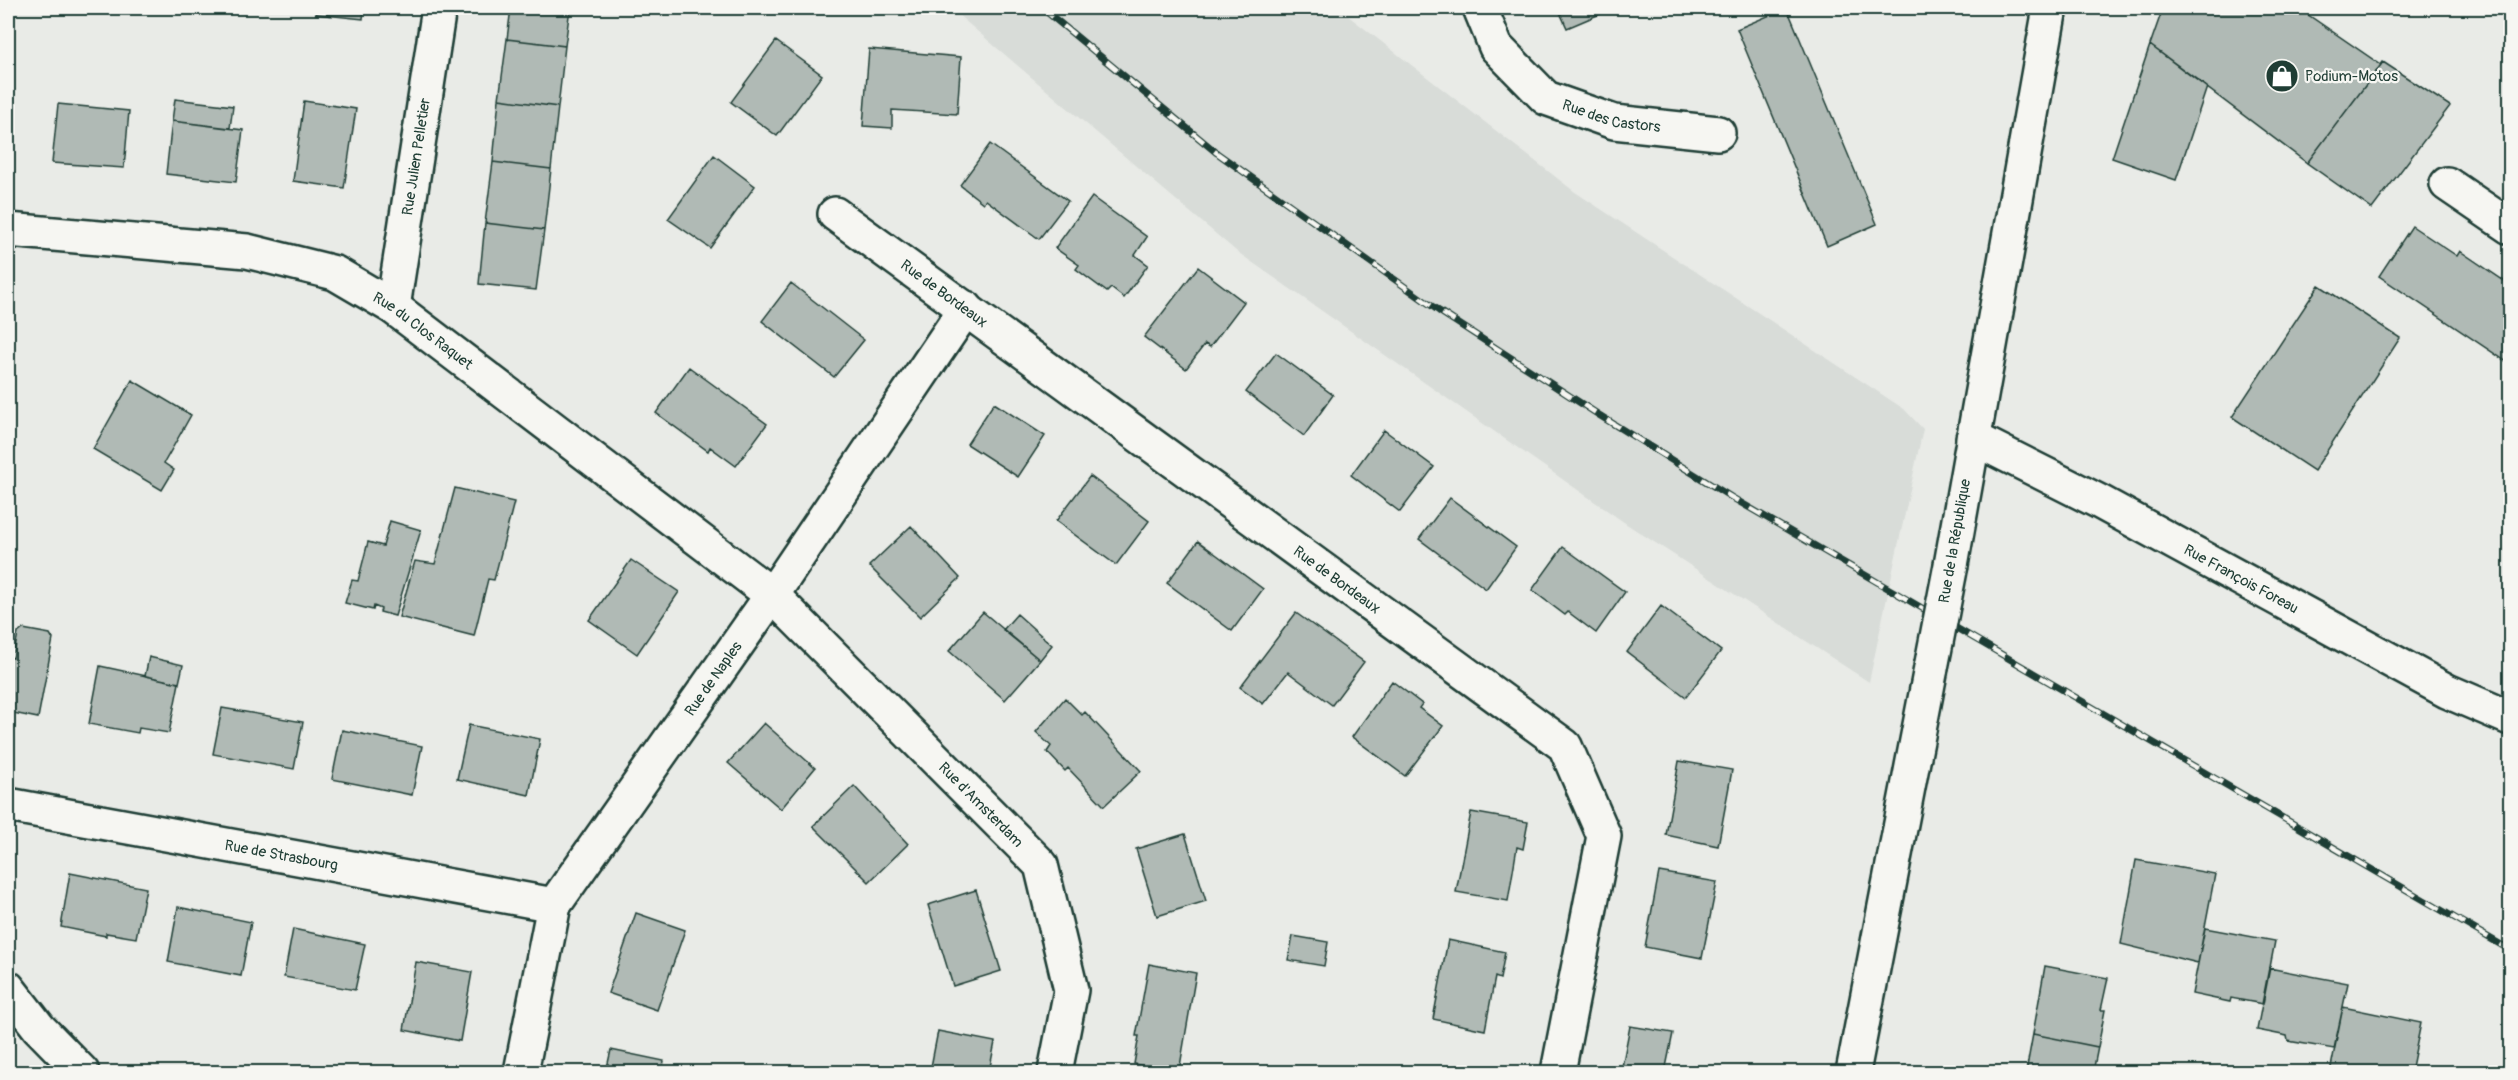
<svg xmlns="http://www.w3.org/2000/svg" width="2518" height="1080" font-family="Pangolin,sans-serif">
<rect width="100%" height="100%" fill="#e9ebe7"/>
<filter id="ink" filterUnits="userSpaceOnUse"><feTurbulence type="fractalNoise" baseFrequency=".0167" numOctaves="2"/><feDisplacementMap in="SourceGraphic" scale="12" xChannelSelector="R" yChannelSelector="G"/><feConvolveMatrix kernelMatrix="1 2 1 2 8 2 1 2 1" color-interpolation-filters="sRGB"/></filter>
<g filter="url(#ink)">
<path fill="#d8dcd8" d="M 950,8 L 1338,8 L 1575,192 L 1904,409 L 1923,429 L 1869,682 L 1628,525 L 1236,251 Z"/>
<path fill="#b0bab5" stroke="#1f3d34" stroke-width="1.5" d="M 317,8 L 364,8 L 363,19 L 316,14 Z
M 511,8 L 570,8 L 565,46 L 507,39 Z
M 1558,8 L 1614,8 L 1567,28 Z
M 1787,8 L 1877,224 L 1827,246 L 1737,29 Z
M 2163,8 L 2298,8 L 2381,65 L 2307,163 L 2150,45 Z
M 507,39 L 565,46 L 558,107 L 499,99 Z
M 776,41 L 822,75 L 777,136 L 731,102 Z
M 2150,45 L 2207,87 L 2176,180 L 2112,158 Z
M 869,49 L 961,57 L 957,114 L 892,110 L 892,128 L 863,126 Z
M 2383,62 L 2450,106 L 2372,209 L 2307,163 Z
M 175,99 L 233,106 L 230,128 L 172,121 Z
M 499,99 L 558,107 L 551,169 L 493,162 Z
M 304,101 L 356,109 L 344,188 L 293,181 Z
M 58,104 L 129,111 L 124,168 L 52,163 Z
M 172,121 L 243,130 L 236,182 L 166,174 Z
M 990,144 L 1068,201 L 1039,239 L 986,200 L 983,203 L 960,185 Z
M 714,155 L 755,186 L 710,248 L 668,219 Z
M 493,162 L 551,169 L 544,230 L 485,223 Z
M 1092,197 L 1147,237 L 1135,255 L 1148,265 L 1124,298 L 1111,288 L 1107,292 L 1076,269 L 1079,265 L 1055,248 Z
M 485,223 L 544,230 L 536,290 L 479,284 Z
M 2412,226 L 2457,256 L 2460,251 L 2510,285 L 2510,364 L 2379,276 Z
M 1198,267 L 1244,302 L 1210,347 L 1205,344 L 1186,369 L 1144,337 Z
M 791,283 L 864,340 L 834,377 L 762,321 Z
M 2319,285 L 2400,338 L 2314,471 L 2232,417 Z
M 1276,353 L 1333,395 L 1304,436 L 1246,392 Z
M 689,367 L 767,424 L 736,466 L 710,447 L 708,451 L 656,413 Z
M 132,380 L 191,415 L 164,463 L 174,470 L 162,490 L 93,449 Z
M 994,403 L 1045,436 L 1018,477 L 967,444 Z
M 1384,430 L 1434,467 L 1400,512 L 1351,475 Z
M 1090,476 L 1149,521 L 1116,565 L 1056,521 Z
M 455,488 L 514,502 L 494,580 L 488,579 L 474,636 L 399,617 L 415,561 L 435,564 Z
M 1450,498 L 1516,547 L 1486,589 L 1419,539 Z
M 390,521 L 421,530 L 395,616 L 380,612 L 381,609 L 374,606 L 373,610 L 345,603 L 352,580 L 358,581 L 368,542 L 383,546 Z
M 911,526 L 960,578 L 920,617 L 869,566 Z
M 1198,541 L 1263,589 L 1232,631 L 1167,583 Z
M 1563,547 L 1625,592 L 1596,633 L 1568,612 L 1565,615 L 1532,590 Z
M 631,560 L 679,592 L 637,654 L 589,620 Z
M 1661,606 L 1721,651 L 1686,697 L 1627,652 Z
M 983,612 L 1040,660 L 1005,700 L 949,651 Z
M 1296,613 L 1364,662 L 1332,705 L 1288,672 L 1263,704 L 1240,687 Z
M 1017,614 L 1052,645 L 1040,660 L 1003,630 Z
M 23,629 L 50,634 L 53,639 L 38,718 L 8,712 L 8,657 L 13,658 L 18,633 Z
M 149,657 L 183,665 L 179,683 L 145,676 Z
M 100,666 L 179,683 L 169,733 L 139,728 L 138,733 L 89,724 Z
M 1392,681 L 1422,704 L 1419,708 L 1443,726 L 1405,776 L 1352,737 Z
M 1065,698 L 1082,715 L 1085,712 L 1141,771 L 1104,806 L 1068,768 L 1065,771 L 1047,752 L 1051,746 L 1036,732 Z
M 222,708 L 303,722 L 294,769 L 213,754 Z
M 764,723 L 815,768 L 781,809 L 728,763 Z
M 469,725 L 540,739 L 529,795 L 457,779 Z
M 342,730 L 422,746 L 412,795 L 332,779 Z
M 1679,761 L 1732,770 L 1718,846 L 1666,835 Z
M 854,786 L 908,844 L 869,882 L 813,826 Z
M 1471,812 L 1528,822 L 1523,849 L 1517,847 L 1508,901 L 1456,892 Z
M 1185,834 L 1206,901 L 1157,916 L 1136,849 Z
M 2136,860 L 2215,874 L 2198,963 L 2121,944 Z
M 1659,872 L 1717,882 L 1702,958 L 1645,947 Z
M 70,873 L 146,888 L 136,938 L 106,933 L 106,936 L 61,927 Z
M 976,890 L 1001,971 L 953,986 L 928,905 Z
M 178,907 L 251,922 L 241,976 L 168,962 Z
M 636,913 L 685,930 L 657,1010 L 608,993 Z
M 2205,928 L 2275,941 L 2263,1004 L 2231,998 L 2230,1002 L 2192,994 Z
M 293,929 L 365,944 L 355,990 L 284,977 Z
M 1293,936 L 1328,942 L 1324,966 L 1288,960 Z
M 1448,940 L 1505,952 L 1500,979 L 1495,977 L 1485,1030 L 1433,1019 Z
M 416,962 L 472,972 L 460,1041 L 404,1030 Z
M 1149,964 L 1196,973 L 1179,1072 L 1134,1064 L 1139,1036 L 1136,1036 Z
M 2045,966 L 2108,978 L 2101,1010 L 2105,1010 L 2098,1047 L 2033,1034 Z
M 2269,968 L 2348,983 L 2334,1049 L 2288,1041 L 2287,1036 L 2257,1030 Z
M 2343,1007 L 2421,1023 L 2411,1072 L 2330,1072 Z
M 1630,1026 L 1673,1033 L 1665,1072 L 1621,1072 Z
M 938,1031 L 995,1042 L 989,1072 L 930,1072 Z
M 2033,1034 L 2098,1047 L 2093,1072 L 2026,1072 Z
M 611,1050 L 664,1061 L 662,1072 L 606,1072 Z"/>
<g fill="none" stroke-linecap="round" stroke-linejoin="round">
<defs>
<g id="minor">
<path id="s1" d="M 1480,8 L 1496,47 L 1546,98 L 1614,122 L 1718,133"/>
<path d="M 2447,184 L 2510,227"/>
<path id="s2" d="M 835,214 L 1565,746 L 1604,836 L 1558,1072"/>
<path id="s3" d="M 8,230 L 247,251 L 335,273 L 393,307 L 772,595 L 1041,865 L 1071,990 L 1055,1072"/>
<path id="s4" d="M 393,307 L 439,8"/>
<path id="s5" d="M 1973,438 L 2100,502 L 2447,691 L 2510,718"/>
<path id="s6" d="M 8,805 L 554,905"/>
<path id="s7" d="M 521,1072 L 554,905 L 772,595 L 966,308"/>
</g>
<path id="major" d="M 1951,565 L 2050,8
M 8,988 L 39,1028 L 82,1072
M 1853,1072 L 1931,668"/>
</defs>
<use href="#minor" stroke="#1f3d34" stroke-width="38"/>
<use href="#major" stroke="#1f3d34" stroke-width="38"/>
<use href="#minor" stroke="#f6f6f2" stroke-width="33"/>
<use href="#major" stroke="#f6f6f2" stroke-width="33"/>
<defs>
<path id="rail" d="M 1042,8 L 1217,153 L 1439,311 L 1599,415 L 1731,497 L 2510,950"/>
</defs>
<use href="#rail" stroke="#1f3d34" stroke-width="7"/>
<use href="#rail" stroke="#f6f6f2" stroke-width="4.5" stroke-dasharray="14" stroke-linecap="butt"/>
<defs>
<path id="major-bridge" d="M 1931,668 L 1951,565"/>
</defs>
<use href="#major-bridge" stroke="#1f3d34" stroke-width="38" stroke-linecap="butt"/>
<use href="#major-bridge" stroke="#f6f6f2" stroke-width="33"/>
</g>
</g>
<defs>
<symbol id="shop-disc" viewBox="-11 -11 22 22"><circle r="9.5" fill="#1f3d34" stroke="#f6f6f2"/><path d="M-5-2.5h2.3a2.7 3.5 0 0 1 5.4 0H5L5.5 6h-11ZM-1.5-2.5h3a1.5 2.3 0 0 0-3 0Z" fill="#fff"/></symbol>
</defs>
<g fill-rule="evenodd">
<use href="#shop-disc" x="2263" y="57" width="38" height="38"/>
</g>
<g text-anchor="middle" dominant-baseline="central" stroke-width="4.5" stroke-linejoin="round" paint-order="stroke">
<g font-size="15" fill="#1f3d34" stroke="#f6f6f2" text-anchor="start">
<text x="2305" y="76">Podium-Motos</text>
</g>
<g font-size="15" fill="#1f3d34" stroke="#f6f6f2">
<text stroke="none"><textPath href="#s1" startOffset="182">Rue des Castors</textPath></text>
<text stroke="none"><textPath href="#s4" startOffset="152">Rue Julien Pelletier</textPath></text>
<text stroke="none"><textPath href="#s2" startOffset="135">Rue de Bordeaux</textPath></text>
<text stroke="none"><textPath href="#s3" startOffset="436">Rue du Clos Raquet</textPath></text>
<text transform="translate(1955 541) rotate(-80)">Rue de la République</text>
<text stroke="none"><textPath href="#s2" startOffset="621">Rue de Bordeaux</textPath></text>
<text stroke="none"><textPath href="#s5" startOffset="303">Rue François Foreau</textPath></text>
<text stroke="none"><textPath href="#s7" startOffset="447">Rue de Naples</textPath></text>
<text stroke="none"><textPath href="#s3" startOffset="1170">Rue d'Amsterdam</textPath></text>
<text stroke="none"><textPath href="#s6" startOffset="278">Rue de Strasbourg</textPath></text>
</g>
</g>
<rect width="2518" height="1080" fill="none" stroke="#f6f6f2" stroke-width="30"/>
<rect x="15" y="15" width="2488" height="1050" fill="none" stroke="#1f3d34" stroke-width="2" filter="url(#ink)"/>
</svg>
